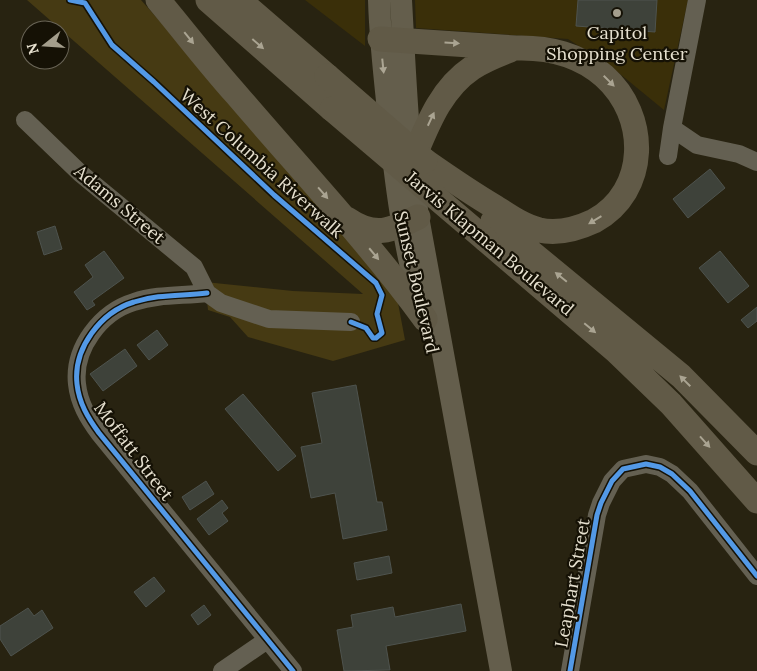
<svg xmlns="http://www.w3.org/2000/svg" width="757" height="671" font-family="Lora,serif">
<rect width="100%" height="100%" fill="#282311"/>
<path fill="#3a2f09" d="M 305,0 L 365,0 L 365,46 Z
M 415,0 L 688,0 L 664,110 L 614,69 L 568,39 L 416,28 Z"/>
<path fill="#463a13" d="M 27,0 L 141,0 L 395,287 L 405,340 L 333,361 L 248,337 L 230,317 L 208,310 L 205,282 L 293,291 L 363,294 Z"/>
<path fill="#3e423a" stroke="#4e534e" d="M 578,0 L 657,0 L 655,32 L 576,26 Z
M 710,169 L 725,188 L 688,218 L 673,199 Z
M 55,226 L 62,249 L 44,255 L 37,232 Z
M 104,251 L 124,278 L 92,301 L 95,305 L 87,310 L 74,292 L 93,277 L 85,265 Z
M 720,251 L 749,286 L 728,303 L 699,268 Z
M 757,307 L 757,321 L 748,328 L 741,320 Z
M 157,330 L 168,345 L 149,360 L 137,345 Z
M 125,349 L 137,366 L 103,391 L 90,374 Z
M 356,385 L 377,502 L 382,502 L 387,530 L 343,539 L 335,493 L 311,498 L 301,447 L 322,443 L 312,393 Z
M 243,394 L 296,456 L 278,471 L 225,409 Z
M 206,481 L 214,494 L 190,510 L 182,497 Z
M 222,500 L 228,508 L 222,513 L 228,521 L 209,535 L 197,519 Z
M 389,556 L 392,573 L 357,580 L 354,563 Z
M 154,577 L 165,591 L 146,607 L 134,592 Z
M 461,604 L 466,631 L 386,646 L 390,670 L 344,671 L 337,630 L 353,627 L 351,615 L 393,607 L 395,617 Z
M 204,605 L 211,615 L 198,625 L 191,615 Z
M 28,608 L 34,616 L 42,610 L 53,628 L 11,656 L 0,639 L 0,626 Z"/>
<g fill="none" stroke-linecap="round" stroke-linejoin="round">
<path stroke="#646052" stroke-width="18" d="M 25,120 L 80,173 L 194,267 L 207,293
M 672,128 L 697,145 L 739,154 L 757,162
M 668,156 L 672,128 L 697,0
M 207,293 C 182,296 158,294 134,302 C 101,312 73,348 77,384 C 79,403 88,418 99,433 L 293,671
M 207,293 L 221,303 L 269,319 L 351,322
M 222,671 L 267,640
M 570,671 L 597,515 L 601,503 L 612,481 L 623,469 L 646,464 L 660,467 L 672,474 L 690,491 L 757,576"/>
<path stroke="#645e4c" stroke-width="22" d="M 379,0 C 380,37 384,73 388,110 C 395,179 403,247 423,313
M 401,0 C 405,72 408,145 418,217 L 501,671"/>
<path stroke="#615a47" stroke-width="25" d="M 158,0 C 184,31 209,64 236,94 C 300,169 367,240 425,319
M 208,0 L 332,109
M 239,0 L 327,76
M 380,39 L 516,48 C 548,47 580,55 604,76 C 649,116 649,191 594,221 C 577,229 557,234 539,230 C 523,226 509,216 495,207 C 471,193 448,177 425,161
M 411,164 C 426,129 439,90 472,68 C 484,60 497,55 510,50
M 347,219 C 375,238 390,231 418,217
M 493,221 L 681,376 L 757,453
M 486,240 L 616,351 L 671,404 L 757,501"/>
<path stroke="#615a47" stroke-width="25" d="M 327,76 L 425,161
M 332,109 L 486,240"/>
<defs>
<path id="cycleway" d="M 70,0 L 85,3 L 112,45 L 154,82 L 274,195 L 376,283 L 382,295 L 377,314 L 382,333 L 376,338 L 373,338 L 366,328 L 351,322
M 207,293 C 182,296 158,294 134,302 C 101,312 73,348 77,384 C 79,403 88,418 99,433 L 293,671
M 570,671 L 597,515 L 601,503 L 612,481 L 623,469 L 646,464 L 660,467 L 672,474 L 690,491 L 757,576"/>
</defs>
<use href="#cycleway" stroke="#151105" stroke-width="8"/>
<use href="#cycleway" stroke="#5399e6" stroke-width="5"/>
</g>
<defs><path id="oneway-solid" d="M-6-.8H1V-3.2L6.5 0L1 3.2V.8H-6Z" transform="scale(1.25)"/></defs>
<g fill="#aaa492">
<use href="#oneway-solid" transform="translate(189 38) rotate(51)"/>
<use href="#oneway-solid" transform="translate(452 43) rotate(4)"/>
<use href="#oneway-solid" transform="translate(258 44) rotate(41)"/>
<use href="#oneway-solid" transform="translate(609 81) rotate(45)"/>
<use href="#oneway-solid" transform="translate(431 119) rotate(-65)"/>
<use href="#oneway-solid" transform="translate(323 193) rotate(49)"/>
<use href="#oneway-solid" transform="translate(595 220) rotate(149)"/>
<use href="#oneway-solid" transform="translate(374 254) rotate(50)"/>
<use href="#oneway-solid" transform="translate(561 277) rotate(-141)"/>
<use href="#oneway-solid" transform="translate(590 328) rotate(40)"/>
<use href="#oneway-solid" transform="translate(685 381) rotate(-135)"/>
<use href="#oneway-solid" transform="translate(705 442) rotate(48)"/>
</g>
<use fill="#aca694" href="#oneway-solid" transform="translate(383 66) rotate(84)"/>
<circle fill="#a49e8c" stroke="#151105" stroke-width="2" cx="617" cy="13" r="5"/>
<g text-anchor="middle" dominant-baseline="central" stroke-width="4.5" stroke-linejoin="round" paint-order="stroke">
<g font-size="18" fill="#e6e0cf" stroke="#151105">
<text x="617" y="32">Capitol<tspan x="617" dy="21">Shopping Center</tspan></text>
</g>
<g font-size="18" fill="#e6e0cf" stroke="#151105">
<text transform="translate(262 163) rotate(42)">West Columbia Riverwalk</text>
<text transform="translate(120 204) rotate(40)">Adams Street</text>
<text transform="translate(490 243) rotate(40)">Jarvis Klapman Boulevard</text>
<text transform="translate(417 282) rotate(77)">Sunset Boulevard</text>
<text transform="translate(134 451) rotate(53)">Moffatt Street</text>
<text transform="translate(572 583) rotate(-80)">Leaphart Street</text>
</g>
</g>
<g transform="translate(45 45) rotate(253)"><circle r="24" fill="#151105" stroke="#696456"/>
<path d="M0-4L9 19L0 12L-9 19Z" fill="#a49e8c"/>
<text y="-8" font-size="14" font-weight="bold" text-anchor="middle" fill="#e6e0cf">N</text>
</g>
</svg>
